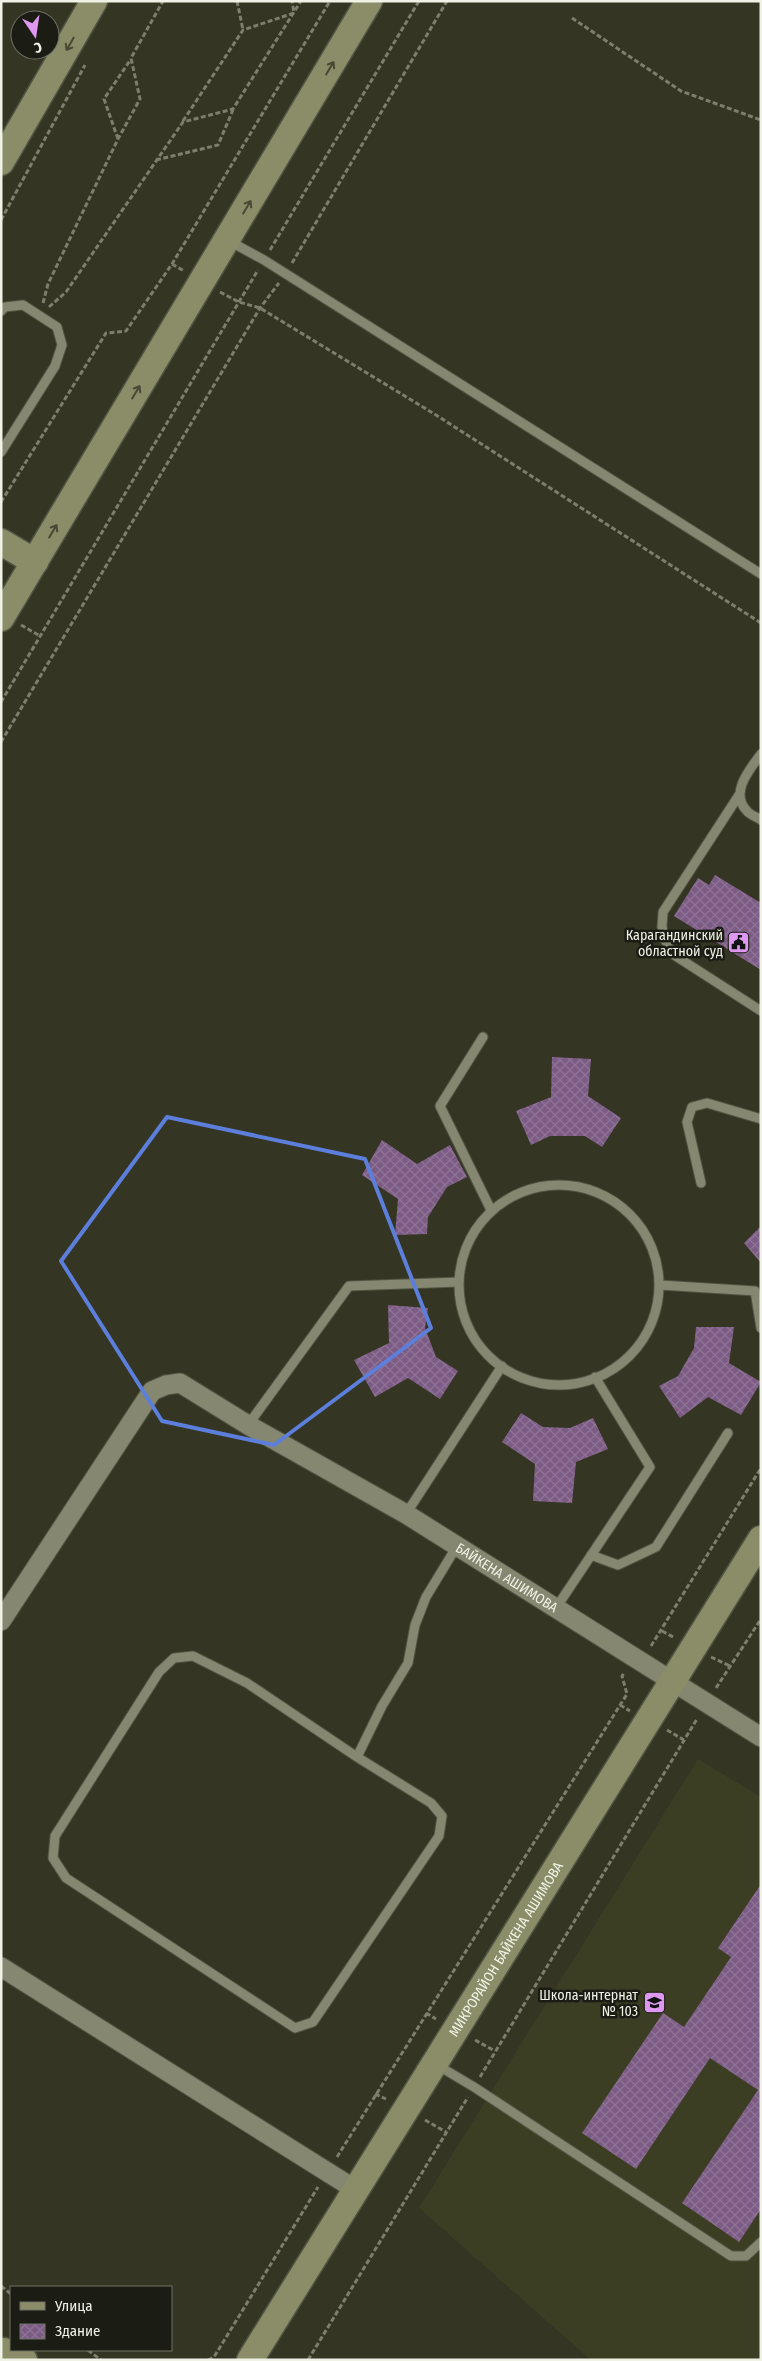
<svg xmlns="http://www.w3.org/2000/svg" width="762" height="2361" font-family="'Fira Sans Condensed',sans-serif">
<defs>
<pattern id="building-cross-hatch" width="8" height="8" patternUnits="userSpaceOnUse" patternTransform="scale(1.25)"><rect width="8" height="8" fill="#7c5b85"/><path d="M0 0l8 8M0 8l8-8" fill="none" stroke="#8f7396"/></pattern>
</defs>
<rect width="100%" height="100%" fill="#343522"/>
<path fill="#3c3e24" d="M 698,1759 L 761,1797 L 761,2360 L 591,2360 L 419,2208 Z"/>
<path fill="url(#building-cross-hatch)" d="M 715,875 L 761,903 L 761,970 L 674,916 L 698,878 L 709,885 Z
M 552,1057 L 591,1059 L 588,1096 L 621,1118 L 602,1147 L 585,1136 L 550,1136 L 531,1145 L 516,1111 L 551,1097 Z
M 382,1140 L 417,1164 L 450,1145 L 467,1177 L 447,1187 L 428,1217 L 427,1234 L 395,1235 L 398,1199 L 362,1175 Z
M 761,1226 L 761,1263 L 744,1243 Z
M 388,1305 L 428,1308 L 425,1328 L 436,1357 L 458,1371 L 440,1399 L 408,1378 L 375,1397 L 354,1360 L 389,1343 Z
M 696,1327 L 734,1327 L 729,1363 L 761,1382 L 741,1415 L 708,1397 L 680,1418 L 659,1386 L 678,1376 L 694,1348 Z
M 521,1413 L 543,1427 L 570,1428 L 593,1418 L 608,1449 L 576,1462 L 572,1503 L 533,1501 L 535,1464 L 502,1442 Z
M 761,1884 L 761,2209 L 739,2242 L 682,2203 L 758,2090 L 710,2058 L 636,2169 L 582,2133 L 663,2013 L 684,2027 L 731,1957 L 718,1948 Z"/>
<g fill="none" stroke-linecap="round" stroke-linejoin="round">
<defs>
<path id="lane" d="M 229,241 L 264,260 L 761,574
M 1,311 L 5,307 L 23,305 L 57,327 L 62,345 L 55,366 L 1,452
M 761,754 C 750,769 729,793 747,811 C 750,815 757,817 761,820
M 739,795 L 663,912 L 662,927 L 665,940 L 674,955 L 761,1011
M 483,1037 L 440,1106 L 491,1210
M 701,1183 L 687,1122 L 692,1107 L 707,1103 L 761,1119
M459 1285a100 100 0 1 1 200 0a100 100 0 1 1-200 0Z
M 660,1285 L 755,1291 L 761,1328
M 248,1425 L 349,1286 L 459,1282
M 406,1514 L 502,1366
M 591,1555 L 618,1565 L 656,1547 L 728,1433
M 556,1608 L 650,1467 L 595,1377
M 193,1656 L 247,1683 L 357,1757 L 431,1803 L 442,1816 L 439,1836 L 313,2022 L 295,2028 L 66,1878 L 53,1858 L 55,1836 L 159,1672 L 174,1658 Z
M 357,1757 L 382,1706 L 408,1663 L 415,1625 L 426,1597 L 457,1546
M 437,2065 L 474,2087 L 731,2256 L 746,2256 L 761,2242"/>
<g id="street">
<path id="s1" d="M 1,1621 L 152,1391 L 166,1385 L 180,1383 L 248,1425 L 406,1514 L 761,1737"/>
<path d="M 1,1967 L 356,2190"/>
</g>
<g id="secondary">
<path d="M 1,162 L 94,1"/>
<path d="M 1,542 L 35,562"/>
<path d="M 1,618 L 369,1"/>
<path d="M 4,2351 L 24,2360"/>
<path id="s2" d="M 250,2360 L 761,1539"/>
</g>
</defs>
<use href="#lane" stroke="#525443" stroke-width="11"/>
<use href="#street" stroke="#525443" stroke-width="21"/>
<use href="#secondary" stroke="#525443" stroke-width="29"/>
<path stroke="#7d7e6e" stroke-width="3" stroke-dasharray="5 2.5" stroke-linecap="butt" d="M 237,1 L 243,30
M 572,18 L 681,91 L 761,120
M 183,121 L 243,30 L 294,13 L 292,1
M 118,139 L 104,99 L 131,59
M 156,160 L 218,145 L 233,110
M 1,220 L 85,65
M 270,250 L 419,1
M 292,263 L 447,1
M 172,264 L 184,271
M 220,292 L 239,302 L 260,308 L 436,415 L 761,623
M 43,303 L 48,284 L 118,139 L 140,99 L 131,58 L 163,1
M 49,307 L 66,292 L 183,122 L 233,109 L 301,1
M 1,502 L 106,333 L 126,331 L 172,264 L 330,1
M 21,625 L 40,636
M 1,702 L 258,270
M 1,742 L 260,308 L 279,283
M 662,1631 L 675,1638
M 651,1646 L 761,1468
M 711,1657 L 730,1666
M 716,1688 L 761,1619
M 620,1705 L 630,1711
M 667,1730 L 684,1740
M 426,2013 L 436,2019
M 475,2040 L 495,2051
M 480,2077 L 697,1719
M 375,2094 L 386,2099
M 425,2120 L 446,2132
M 337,2157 L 627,1694 L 622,1676 L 624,1673
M 1,2286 L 11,2294
M 88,2350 L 101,2360
M 208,2360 L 214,2357 L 318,2187
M 308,2360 L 468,2097"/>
<use href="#lane" stroke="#858771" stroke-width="9"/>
<use href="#street" stroke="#858771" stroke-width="19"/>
<use href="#secondary" stroke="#8a8d67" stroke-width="26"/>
</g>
<defs><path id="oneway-shaft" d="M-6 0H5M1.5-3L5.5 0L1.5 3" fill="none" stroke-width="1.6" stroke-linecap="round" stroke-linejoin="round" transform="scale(1.25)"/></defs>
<g stroke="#474935">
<use href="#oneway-shaft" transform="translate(70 44) rotate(120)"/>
<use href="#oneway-shaft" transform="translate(330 68) rotate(-59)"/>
<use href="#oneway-shaft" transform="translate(247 207) rotate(-59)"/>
<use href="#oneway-shaft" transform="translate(136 392) rotate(-59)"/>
<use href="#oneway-shaft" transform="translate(53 531) rotate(-59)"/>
</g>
<path fill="none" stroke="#5c7fdc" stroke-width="4" stroke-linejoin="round" d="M 167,1117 L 365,1159 L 431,1328 L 274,1445 L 162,1421 L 61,1261 Z"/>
<defs>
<symbol id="civic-square" viewBox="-11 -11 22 22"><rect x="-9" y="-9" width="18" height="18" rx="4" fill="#de98f2" stroke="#1b1c13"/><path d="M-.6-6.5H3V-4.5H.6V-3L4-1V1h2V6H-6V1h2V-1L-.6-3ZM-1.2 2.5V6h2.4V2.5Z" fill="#111"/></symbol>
<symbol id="school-square" viewBox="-11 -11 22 22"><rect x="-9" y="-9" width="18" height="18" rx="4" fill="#de98f2" stroke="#1b1c13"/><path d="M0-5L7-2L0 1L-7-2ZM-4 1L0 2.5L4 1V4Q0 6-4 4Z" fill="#111"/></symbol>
</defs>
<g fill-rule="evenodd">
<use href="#civic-square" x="726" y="930" width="25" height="25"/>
<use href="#school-square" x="642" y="1990" width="25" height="25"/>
</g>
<g text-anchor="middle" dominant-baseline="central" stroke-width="5" stroke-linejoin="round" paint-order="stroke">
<g font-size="14" fill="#f0f2e6" stroke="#1b1c13" text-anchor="end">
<text x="723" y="935">Карагандинский<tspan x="723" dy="16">областной суд</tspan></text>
<text x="638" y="1995">Школа-интернат<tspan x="638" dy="16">№ 103</tspan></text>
</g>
<g font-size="14" fill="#f0f2e6" stroke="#1b1c13">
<text stroke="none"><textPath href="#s1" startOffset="685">БАЙКЕНА АШИМОВА</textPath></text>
<text stroke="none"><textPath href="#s2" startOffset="484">МИКРОРАЙОН БАЙКЕНА АШИМОВА</textPath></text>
</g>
</g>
<rect width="762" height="2361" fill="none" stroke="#f0f2e6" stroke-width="5"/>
<rect x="10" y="2286" width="162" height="65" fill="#1b1c13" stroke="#707267"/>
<rect x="20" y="2302" width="25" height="8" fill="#8a8d67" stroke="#707267"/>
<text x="55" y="2311" font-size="15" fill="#f0f2e6">Улица</text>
<rect x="20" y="2324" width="25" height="15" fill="url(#building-cross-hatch)" stroke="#707267"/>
<text x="55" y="2336" font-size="15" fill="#f0f2e6">Здание</text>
<g transform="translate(35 35) rotate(167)"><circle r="24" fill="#1b1c13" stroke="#707267"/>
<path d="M0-4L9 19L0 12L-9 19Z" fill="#de98f2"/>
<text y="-8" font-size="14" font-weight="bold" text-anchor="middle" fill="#f0f2e6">С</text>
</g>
</svg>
